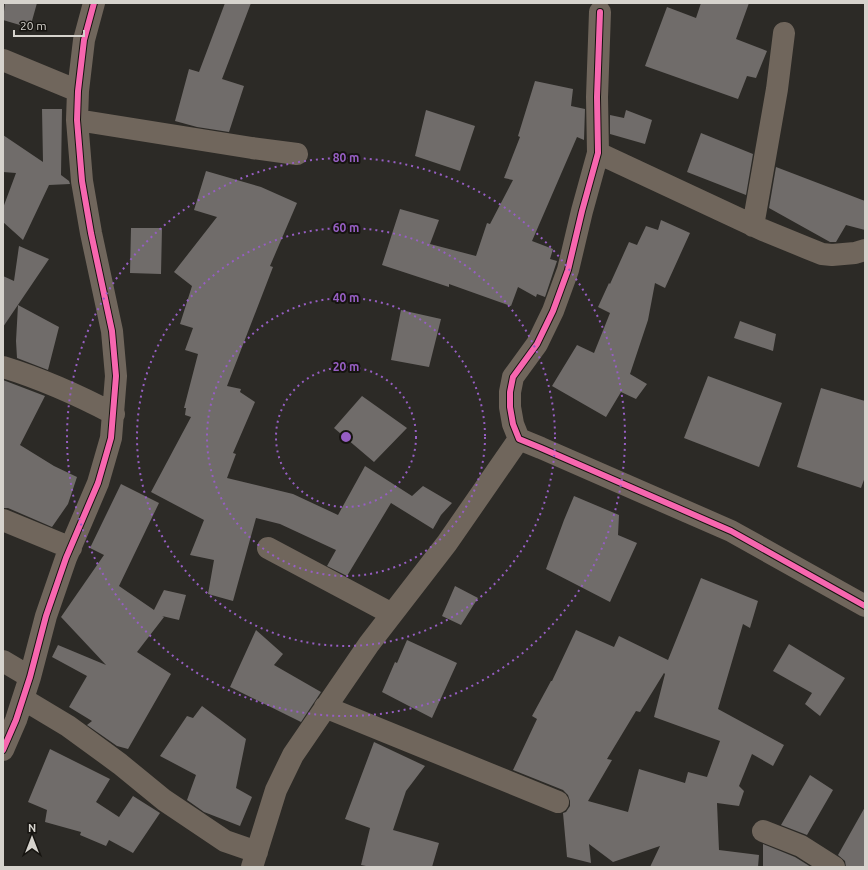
<svg xmlns="http://www.w3.org/2000/svg" width="868" height="870" font-family="Ubuntu,sans-serif">
<rect width="100%" height="100%" fill="#2c2a26"/>
<path fill="#706c6a" fill-rule="evenodd" d="M 5,3 L 37,3 L 30,28 L 3,20 Z
M 225,3 L 251,3 L 222,79 L 244,86 L 229,132 L 197,127 L 175,121 L 189,69 L 199,72 Z
M 701,3 L 749,3 L 736,39 L 767,51 L 756,78 L 747,76 L 738,99 L 645,66 L 667,7 L 696,18 Z
M 535,81 L 573,89 L 571,106 L 585,109 L 584,140 L 577,137 L 532,241 L 553,249 L 550,259 L 557,261 L 545,297 L 537,294 L 536,297 L 518,287 L 511,306 L 449,284 L 449,287 L 382,265 L 400,209 L 439,220 L 430,244 L 476,256 L 487,223 L 490,224 L 513,180 L 504,178 L 520,137 L 518,136 Z
M 42,109 L 62,109 L 61,175 L 69,181 L 70,184 L 49,185 L 23,240 L 3,222 L 3,208 L 16,173 L 3,172 L 3,135 L 43,162 Z
M 426,110 L 475,126 L 460,171 L 415,156 Z
M 626,110 L 652,120 L 645,144 L 610,134 L 610,115 L 624,118 Z
M 701,133 L 753,154 L 746,195 L 687,172 Z
M 776,167 L 865,201 L 865,230 L 846,225 L 836,242 L 830,242 L 769,208 Z
M 206,171 L 261,187 L 297,203 L 270,266 L 273,267 L 227,386 L 241,389 L 240,392 L 255,402 L 233,453 L 236,454 L 227,478 L 293,494 L 338,515 L 365,466 L 412,496 L 423,486 L 452,503 L 441,515 L 433,529 L 391,503 L 347,576 L 327,566 L 336,550 L 280,524 L 256,518 L 233,601 L 208,594 L 214,560 L 190,555 L 204,520 L 151,492 L 191,417 L 185,415 L 186,408 L 184,408 L 198,354 L 185,350 L 193,328 L 180,324 L 192,286 L 174,272 L 217,217 L 194,210 Z
M 661,220 L 690,233 L 665,288 L 655,283 L 648,320 L 630,374 L 647,384 L 636,399 L 621,392 L 606,417 L 552,386 L 577,345 L 594,353 L 610,313 L 598,307 L 609,283 L 610,284 L 629,242 L 637,245 L 646,226 L 658,230 Z
M 131,228 L 162,228 L 161,274 L 130,273 Z
M 19,246 L 49,259 L 3,327 L 3,276 L 14,281 Z
M 18,305 L 59,327 L 48,370 L 17,358 L 16,341 Z
M 401,310 L 441,319 L 429,367 L 391,360 Z
M 740,321 L 776,334 L 773,351 L 734,338 Z
M 708,376 L 782,403 L 759,467 L 684,438 Z
M 3,380 L 45,396 L 20,445 L 54,466 L 77,477 L 68,504 L 52,527 L 8,508 L 3,508 Z
M 821,388 L 865,401 L 865,477 L 861,488 L 797,467 Z
M 362,396 L 407,428 L 374,462 L 334,428 Z
M 121,484 L 159,503 L 119,586 L 154,610 L 164,590 L 186,595 L 179,620 L 162,616 L 164,617 L 137,652 L 171,674 L 128,749 L 117,746 L 87,725 L 92,721 L 69,707 L 87,676 L 52,657 L 58,645 L 106,665 L 61,617 L 104,555 L 90,548 Z
M 574,496 L 619,515 L 618,535 L 637,543 L 610,602 L 546,569 L 564,520 Z
M 701,578 L 758,601 L 750,628 L 743,624 L 718,709 L 784,745 L 773,766 L 752,754 L 739,786 L 744,791 L 739,806 L 717,803 L 719,850 L 759,855 L 758,867 L 650,867 L 660,846 L 613,862 L 589,844 L 591,863 L 567,857 L 563,813 L 566,812 L 570,806 L 570,801 L 568,795 L 563,790 L 513,770 L 537,719 L 532,716 L 551,681 L 552,681 L 576,630 L 614,647 L 619,636 L 668,660 ZM 664,673 L 665,674 L 654,717 L 720,741 L 707,777 L 688,772 L 685,783 L 639,769 L 628,812 L 588,801 L 612,760 L 607,759 L 636,711 L 640,712 Z
M 455,586 L 478,598 L 461,625 L 442,616 Z
M 256,630 L 283,654 L 274,665 L 321,692 L 301,722 L 230,687 Z
M 407,640 L 457,663 L 432,718 L 382,692 L 395,662 L 397,663 Z
M 789,644 L 845,678 L 820,716 L 805,704 L 812,693 L 773,671 Z
M 202,706 L 246,739 L 236,788 L 252,797 L 240,826 L 204,812 L 187,800 L 196,775 L 160,756 L 187,716 L 193,718 Z
M 374,742 L 425,766 L 406,791 L 393,830 L 439,843 L 432,867 L 371,867 L 361,865 L 370,828 L 345,819 Z
M 50,749 L 110,779 L 96,802 L 119,817 L 133,796 L 160,813 L 133,853 L 109,840 L 106,846 L 80,835 L 81,832 L 45,822 L 47,810 L 28,802 Z
M 810,775 L 833,790 L 807,835 L 781,825 Z
M 865,807 L 865,867 L 846,867 L 845,861 L 838,855 Z
M 763,844 L 795,857 L 811,867 L 763,867 Z"/>
<g fill="none" stroke-linecap="round" stroke-linejoin="round">
<path stroke="#70665c" stroke-width="22" d="M 600,12 L 597,97 L 598,153 L 582,211 L 568,270 L 553,311 L 537,344 L 513,377 L 510,392 L 510,407 L 513,424 L 519,439 L 541,448 L 731,531 L 865,606
M 3,60 L 78,91
M 77,120 L 252,148 L 297,154
M 598,153 L 763,230 L 807,248 L 822,254 L 832,255 L 855,253 L 865,250
M 753,226 L 777,89 L 784,33
M 3,367 C 42,379 78,395 114,414
M 3,520 L 71,548
M 268,548 L 392,614
M 3,661 L 30,677
M 23,699 L 68,726 L 120,764 L 164,800 L 225,841 L 257,852
M 325,707 L 558,802
M 3,750 L 16,720 L 30,677 L 46,616 L 66,558 L 98,483 L 111,438 L 116,376 L 112,331 L 91,233 L 82,181 L 77,120 L 78,91 L 84,40 L 94,3
M 763,831 L 801,846 L 834,867
M 252,867 L 276,790 L 293,755 L 369,644 L 447,543 L 519,439"/>
<defs>
<path id="cycleway" d="M 600,12 L 597,97 L 598,153 L 582,211 L 568,270 L 553,311 L 537,344 L 513,377 L 510,392 L 510,407 L 513,424 L 519,439 L 541,448 L 731,531 L 865,606
M 3,750 L 16,720 L 30,677 L 46,616 L 66,558 L 98,483 L 111,438 L 116,376 L 112,331 L 91,233 L 82,181 L 77,120 L 78,91 L 84,40 L 94,3"/>
</defs>
<use href="#cycleway" stroke="#161410" stroke-width="8"/>
<use href="#cycleway" stroke="#f766af" stroke-width="6"/>
</g>
<g fill="none" stroke="#965ec3" stroke-width="2" stroke-dasharray="2 4">
<circle cx="346" cy="437" r="70"/>
<circle cx="346" cy="437" r="139"/>
<circle cx="346" cy="437" r="209"/>
<circle cx="346" cy="437" r="279"/>
</g>
<circle cx="346" cy="437" r="6" fill="#965ec3" stroke="#161410" stroke-width="2"/>
<g font-size="12" text-anchor="middle" font-weight="bold" fill="#965ec3" stroke="#161410" stroke-width="4" stroke-linejoin="round" paint-order="stroke">
<text x="346" y="162">80 m</text>
<text x="346" y="232">60 m</text>
<text x="346" y="302">40 m</text>
<text x="346" y="371">20 m</text>
</g>
<rect width="868" height="870" fill="none" stroke="#d6d3cd" stroke-width="8"/>
<g transform="translate(32 838)" stroke="#161410" stroke-width="3" paint-order="stroke">
<path d="M0-3L7 15L0 10L-7 15Z" fill="#d6d3cd"/>
<text y="-6" font-size="11" font-weight="bold" text-anchor="middle" fill="#d6d3cd">N</text>
</g>
<path d="M14 30v6h70v-6" fill="none" stroke="#d6d3cd" stroke-width="2"/>
<text x="20" y="30" font-size="12" fill="#d6d3cd" stroke="#161410" stroke-width="3" paint-order="stroke">20 m</text>
</svg>
